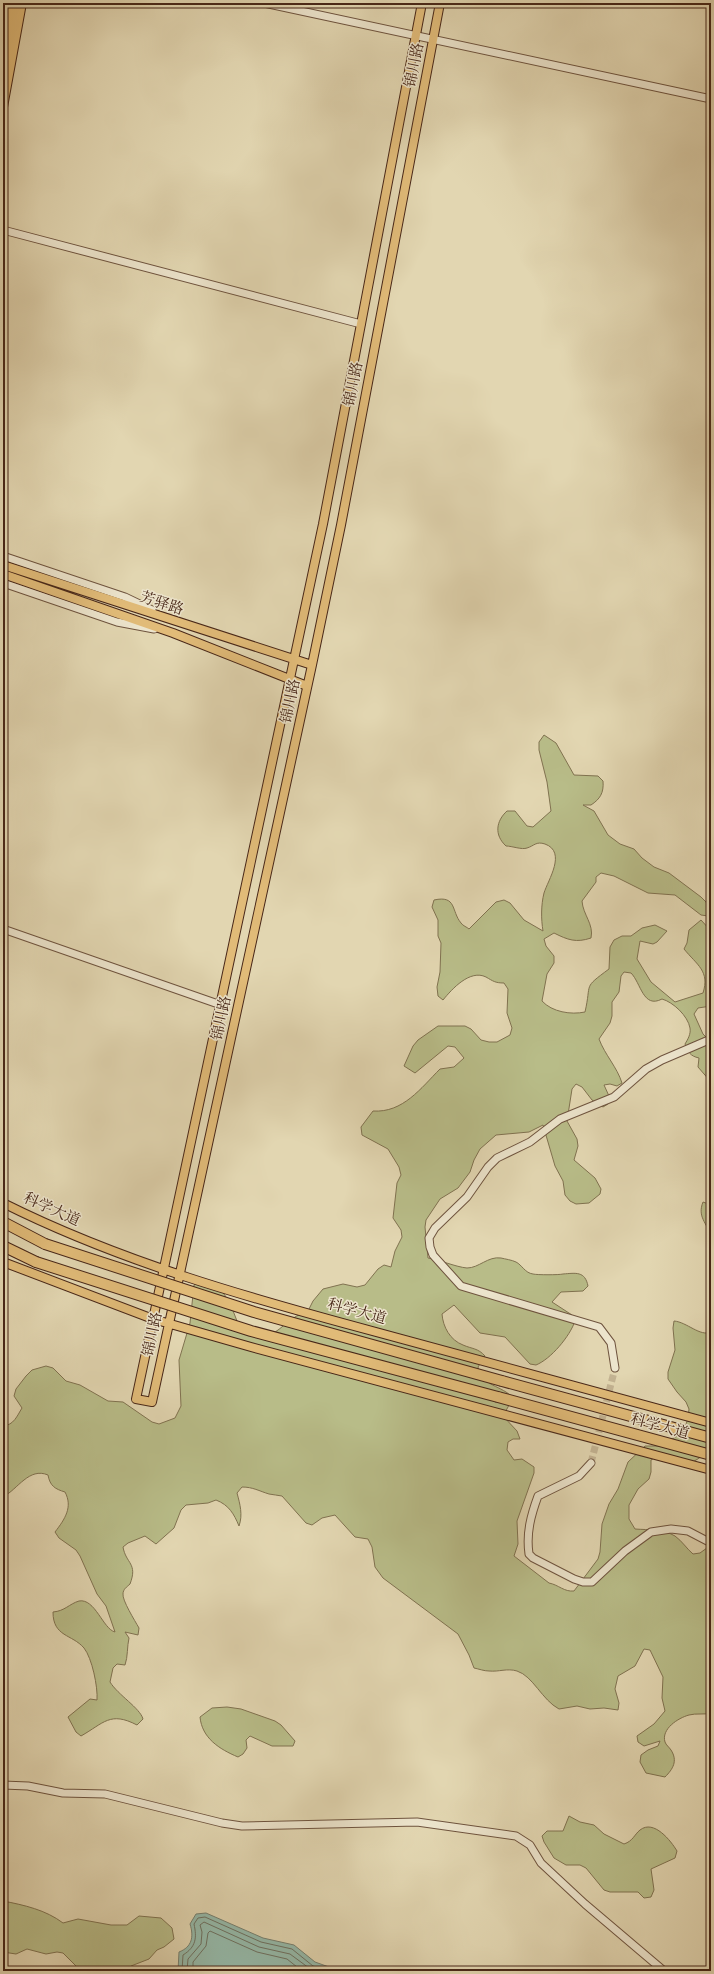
<svg xmlns="http://www.w3.org/2000/svg" width="714" height="1974" font-family="Alegreya,'Noto Serif SC',serif">
<rect width="100%" height="100%" fill="#e2d6b1"/>
<filter id="stains"><feTurbulence type="fractalNoise" baseFrequency=".005" numOctaves="4"/><feColorMatrix values="0 0 0 0 .2 0 0 0 0 .09 0 0 0 0 .02 0 0 0 .5 -.17"/></filter>
<radialGradient id="worn" r=".72"><stop offset=".6" stop-color="#630" stop-opacity="0"/><stop offset="1" stop-color="#630" stop-opacity=".3"/></radialGradient>
<path fill="#b8bc88" stroke="#807250" d="M 544,735 L 556,743 L 574,775 L 598,776 L 603,781 C 604,793 600,799 591,805 L 583,805 L 594,811 L 608,835 L 620,844 L 634,849 L 642,858 L 654,867 L 669,873 L 701,897 L 706,902 L 709,908 L 708,916 L 701,915 L 675,895 L 648,893 L 614,876 L 601,873 L 596,877 L 596,882 L 582,901 C 583,915 594,924 591,938 C 576,943 568,940 554,933 L 544,939 L 546,946 L 554,956 L 554,963 L 547,974 L 542,1001 C 552,1012 571,1015 585,1012 C 592,982 582,989 609,969 L 610,947 L 614,940 L 622,936 L 631,936 L 642,928 L 655,925 L 667,931 L 657,942 L 653,944 L 640,941 L 637,959 L 651,982 L 675,1002 L 703,993 C 710,971 697,965 684,949 L 687,943 L 689,930 L 701,920 L 711,931 L 711,1006 L 698,1008 L 694,1014 L 703,1034 L 711,1042 L 711,1082 L 698,1067 L 699,1058 C 690,1056 688,1052 685,1044 C 688,1039 691,1034 690,1028 C 688,1016 673,1002 662,999 C 643,1009 641,983 631,973 L 624,972 L 621,976 L 619,992 L 612,1002 L 612,1016 L 610,1023 L 599,1039 C 605,1055 617,1067 622,1083 L 617,1086 L 610,1084 L 604,1085 L 609,1096 L 608,1104 L 603,1107 L 592,1100 L 582,1087 L 576,1084 L 572,1089 L 567,1121 L 577,1139 L 578,1146 L 574,1160 L 595,1178 L 601,1189 L 600,1194 L 589,1203 L 576,1204 L 570,1201 L 565,1195 L 563,1181 L 555,1166 L 543,1125 L 529,1132 L 496,1135 L 480,1149 L 474,1160 L 470,1172 L 458,1188 L 440,1199 L 426,1220 L 425,1227 L 428,1258 C 440,1260 456,1267 467,1268 C 479,1268 488,1256 501,1258 C 505,1259 512,1260 516,1262 C 522,1265 525,1273 533,1274 C 537,1275 559,1275 563,1274 C 576,1273 585,1271 588,1286 L 583,1291 L 561,1292 L 552,1302 L 572,1315 L 575,1321 C 570,1336 551,1359 536,1365 L 530,1364 L 505,1337 L 480,1333 L 454,1305 L 442,1314 C 443,1327 450,1340 463,1345 C 472,1349 478,1348 485,1356 L 478,1367 C 482,1387 502,1385 513,1398 L 503,1416 L 517,1431 L 520,1439 L 513,1439 L 508,1442 L 507,1450 L 514,1460 L 522,1459 L 534,1467 L 534,1473 L 517,1521 L 518,1544 L 514,1556 L 549,1583 C 559,1585 564,1592 574,1591 L 598,1559 L 600,1552 L 602,1524 L 609,1504 L 618,1489 L 628,1462 L 645,1446 L 660,1446 L 679,1435 L 684,1431 L 688,1418 L 689,1409 L 686,1402 L 677,1392 L 668,1379 L 668,1372 L 675,1350 L 673,1328 L 674,1321 C 687,1322 700,1337 711,1332 L 711,1368 L 708,1368 L 711,1374 L 711,1450 C 704,1452 702,1457 696,1460 C 686,1467 667,1459 656,1457 L 651,1460 L 651,1472 L 649,1479 L 638,1489 L 629,1505 L 629,1519 L 635,1529 C 649,1530 663,1529 675,1536 C 682,1541 687,1549 693,1554 L 700,1553 L 711,1545 L 711,1713 C 704,1715 696,1713 689,1715 C 678,1718 661,1729 665,1742 C 666,1745 669,1747 671,1750 C 678,1761 673,1769 665,1777 L 646,1773 L 640,1762 L 641,1755 L 648,1750 L 658,1746 L 660,1741 L 644,1746 L 638,1742 L 637,1736 L 654,1724 L 665,1711 L 662,1698 L 663,1677 L 650,1650 L 644,1649 L 635,1666 L 618,1676 L 615,1689 L 619,1703 L 618,1710 L 604,1708 L 590,1709 L 577,1706 L 559,1709 C 542,1700 533,1676 517,1671 C 507,1668 499,1672 489,1671 C 484,1671 479,1669 474,1668 L 469,1655 L 458,1634 L 383,1578 L 375,1567 L 372,1547 L 368,1539 L 355,1537 L 335,1515 L 322,1518 L 312,1525 L 306,1523 L 282,1496 C 278,1495 273,1495 269,1494 C 259,1491 253,1487 242,1487 L 237,1493 C 240,1504 243,1515 239,1526 C 234,1514 229,1505 216,1500 L 208,1503 L 186,1505 L 181,1510 L 174,1528 L 156,1544 L 145,1536 L 128,1543 L 123,1547 C 126,1564 138,1563 130,1584 C 127,1587 123,1589 123,1594 C 122,1600 135,1621 139,1628 L 138,1635 L 125,1632 L 129,1638 C 127,1646 128,1657 125,1665 L 117,1664 L 113,1668 L 110,1682 C 118,1695 140,1708 143,1719 L 137,1725 C 110,1711 104,1723 81,1736 L 76,1732 L 68,1717 L 90,1699 L 97,1700 C 98,1687 92,1658 84,1648 C 72,1634 53,1637 53,1612 C 65,1611 69,1604 79,1601 C 95,1598 103,1629 115,1632 L 106,1606 L 97,1594 L 80,1556 L 76,1550 L 59,1538 L 55,1532 C 65,1519 73,1507 65,1492 C 55,1489 50,1486 48,1475 C 29,1467 18,1489 3,1497 L 3,1426 C 14,1425 17,1416 22,1408 L 14,1396 L 16,1389 L 26,1376 L 32,1370 L 46,1366 L 53,1368 L 66,1381 L 80,1385 L 108,1401 L 123,1402 L 152,1422 L 159,1424 L 175,1418 L 181,1406 L 179,1360 L 190,1323 L 194,1285 L 200,1281 L 220,1288 L 230,1303 L 237,1321 L 243,1326 L 270,1335 C 283,1329 292,1314 307,1313 L 313,1301 L 323,1289 L 343,1284 L 357,1287 L 365,1285 L 378,1269 L 384,1265 L 391,1267 L 395,1251 L 402,1237 L 401,1230 L 393,1218 L 397,1183 L 401,1175 L 399,1167 L 388,1149 L 362,1135 L 361,1127 L 373,1111 C 403,1113 421,1088 440,1069 L 454,1067 L 464,1058 L 455,1047 L 448,1046 L 415,1073 L 404,1066 L 413,1046 L 418,1040 L 438,1026 L 465,1026 L 471,1029 L 481,1040 L 489,1042 L 497,1042 L 510,1035 L 512,1028 L 507,1013 L 508,989 L 504,983 C 495,983 493,981 486,977 C 470,969 452,989 443,1000 L 438,996 L 437,987 L 440,972 L 441,943 L 438,936 L 438,920 L 432,907 L 434,900 C 457,895 451,911 461,923 C 463,926 467,927 469,929 L 496,902 L 504,900 L 510,903 L 524,920 L 543,931 C 541,919 541,905 544,893 C 548,880 567,852 545,844 C 536,841 534,846 527,848 C 522,850 512,846 506,846 C 494,835 496,821 507,811 L 515,811 L 527,826 L 533,827 L 551,811 L 547,782 L 539,750 L 539,742 Z
M 703,1202 L 711,1205 L 711,1236 C 707,1223 697,1217 703,1202 Z
M 227,1707 L 241,1709 L 275,1721 L 281,1725 L 295,1741 L 293,1746 L 272,1746 L 250,1736 L 246,1740 L 247,1748 L 243,1754 L 238,1757 C 219,1749 202,1738 200,1717 L 212,1708 Z
M 569,1816 L 580,1822 L 594,1825 L 604,1834 L 624,1844 C 633,1841 634,1835 640,1830 C 654,1819 671,1841 677,1851 L 675,1858 L 651,1869 L 654,1890 L 651,1897 L 644,1898 L 638,1892 L 610,1892 L 604,1890 L 586,1868 L 580,1865 L 566,1865 L 554,1858 L 544,1842 L 542,1836 L 547,1831 L 563,1831 Z
M 3,1901 C 24,1905 46,1910 63,1923 L 78,1919 L 111,1925 L 127,1925 L 139,1916 L 161,1918 L 172,1928 L 174,1939 L 164,1947 L 157,1950 L 149,1959 L 131,1966 L 130,1971 L 81,1971 L 63,1953 L 57,1952 L 46,1954 L 27,1949 L 16,1954 L 3,1952 Z"/>
<path fill="#95b9a9" stroke="#767f6f" d="M 206,1913 L 263,1938 L 294,1945 L 315,1962 L 329,1967 L 341,1968 L 344,1971 L 178,1971 L 179,1952 C 192,1947 194,1937 190,1924 L 196,1914 Z"/>
<g fill="none" stroke-linecap="round" stroke-linejoin="round">
<path stroke="#6e7060" stroke-width="1" d="M 182,1971 L 183,1955 C 196,1947 197,1938 194,1924 L 198,1918 L 205,1917 L 261,1942 L 292,1949 L 313,1966 L 332,1971
M 187,1971 L 188,1959 L 201,1944 L 202,1932 L 200,1925 L 204,1922 L 259,1947 L 290,1954 L 313,1971
M 193,1971 L 193,1962 L 206,1946 L 208,1933 L 210,1931 L 257,1952 L 287,1959 L 302,1971"/>
<path stroke="#c3b392" stroke-width="7" stroke-dasharray="7 3.5" stroke-linecap="butt" d="M 591,1463 L 615,1368"/>
<defs>
<path id="minor" d="M 264,3 L 711,99
M 3,230 L 361,324
M 3,556 L 125,597 L 152,610
M 3,583 L 117,622 L 154,629
M 3,929 L 221,1005
M 615,1368 L 611,1343 L 599,1327 L 461,1286 L 433,1255 L 430,1247 L 429,1238 L 435,1228 L 467,1197 L 488,1167 L 497,1158 L 530,1142 L 560,1119 L 614,1097 L 646,1069 L 662,1060 L 711,1039
M 591,1463 L 579,1476 L 538,1496 C 531,1515 526,1533 529,1554 L 533,1558 L 574,1579 L 583,1582 L 592,1582 L 625,1551 L 651,1532 L 671,1529 L 688,1531 L 711,1543
M 3,1785 L 28,1786 L 63,1793 L 105,1794 L 222,1823 L 242,1826 L 417,1822 L 516,1836 L 530,1845 L 541,1863 L 585,1904 L 664,1971"/>
<path id="major" d="M 422,3 L 323,524 L 136,1399 L 152,1402 L 312,665 L 341,525 L 440,3
M 3,107 L 22,3
M 3,565 L 312,665
M 3,574 L 173,633 L 307,686
M 3,1203 C 121,1262 249,1298 376,1332 C 488,1362 599,1393 711,1423
M 3,1262 L 153,1319 L 251,1347 L 711,1470"/>
<path id="highway" d="M 3,19 L 6,3
M 3,74 L 16,3
M 3,1222 L 45,1244
M 3,1246 L 36,1262
M 502,1381 L 711,1438
M 498,1397 L 711,1455"/>
</defs>
<use href="#minor" stroke="#6e533e" stroke-width="9"/>
<use href="#major" stroke="#482718" stroke-width="10"/>
<use href="#highway" stroke="#482718" stroke-width="12"/>
<use href="#minor" stroke="#ece4cc" stroke-width="7"/>
<use href="#major" stroke="#e1bb78" stroke-width="8"/>
<use href="#highway" stroke="#e1bb78" stroke-width="10"/>
<defs>
<path id="highway-bridge" d="M 45,1244 L 254,1312 L 502,1381
M 36,1262 L 251,1331 L 498,1397"/>
</defs>
<use href="#highway-bridge" stroke="#482718" stroke-width="12" stroke-linecap="butt"/>
<use href="#highway-bridge" stroke="#e1bb78" stroke-width="10"/>
</g>
<g text-anchor="middle" dominant-baseline="central" stroke-width="3" stroke-linejoin="round" paint-order="stroke">
<g font-size="15" fill="#482718" stroke="#ece4cc">
<text transform="translate(414 65) rotate(-79)">锦川路</text>
<text transform="translate(353 384) rotate(-79)">锦川路</text>
<text transform="translate(162 603) rotate(18)">芳驿路</text>
<text transform="translate(290 701) rotate(-78)">锦川路</text>
<text transform="translate(221 1018) rotate(-78)">锦川路</text>
<text transform="translate(52 1209) rotate(24)">科学大道</text>
<text transform="translate(357 1311) rotate(15)">科学大道</text>
<text transform="translate(152 1334) rotate(-78)">锦川路</text>
<text transform="translate(660 1426) rotate(15)">科学大道</text>
</g>
</g>
<rect width="714" height="1974" fill="none" stroke="#e2d6b1" stroke-width="16"/>
<rect x="4" y="4" width="706" height="1966" fill="none" stroke="#482718" stroke-width="2"/>
<rect x="8" y="8" width="698" height="1958" fill="none" stroke="#482718"/>
<rect width="100%" height="100%" filter="url(#stains)"/>
<rect width="100%" height="100%" fill="url(#worn)"/>
</svg>
